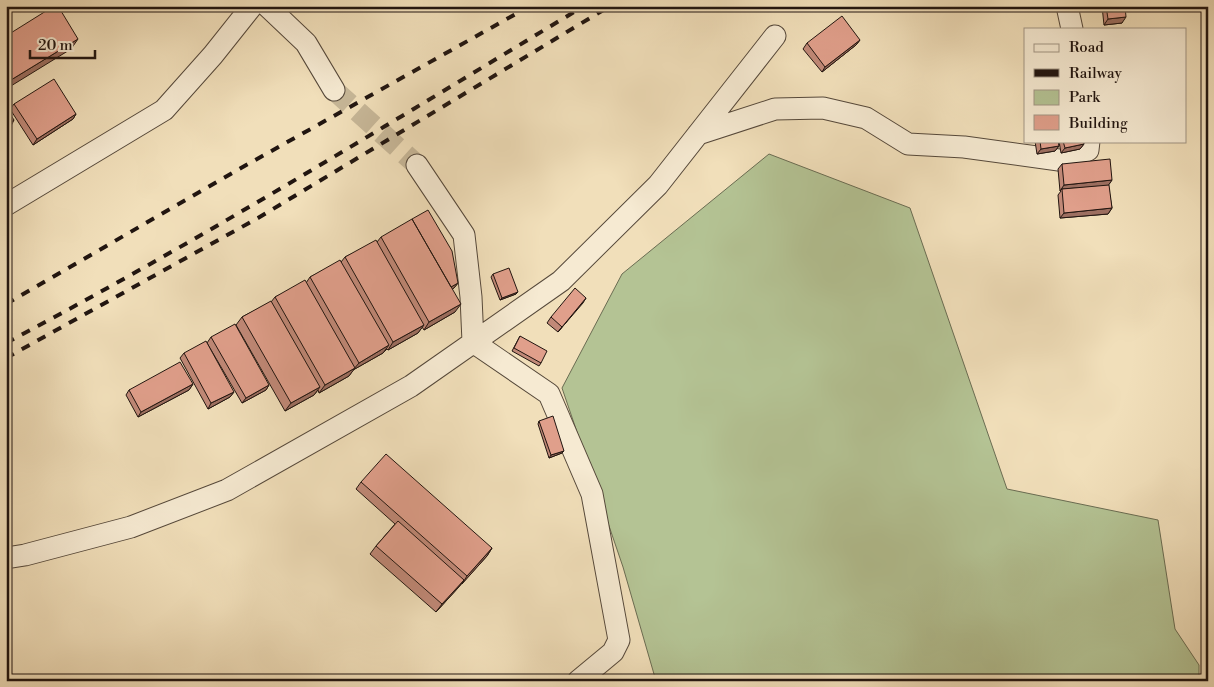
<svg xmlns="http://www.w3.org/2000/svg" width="1214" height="687" font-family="'Libre Bodoni',serif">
<rect width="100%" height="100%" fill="#f1dfba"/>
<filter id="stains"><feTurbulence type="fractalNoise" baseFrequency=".004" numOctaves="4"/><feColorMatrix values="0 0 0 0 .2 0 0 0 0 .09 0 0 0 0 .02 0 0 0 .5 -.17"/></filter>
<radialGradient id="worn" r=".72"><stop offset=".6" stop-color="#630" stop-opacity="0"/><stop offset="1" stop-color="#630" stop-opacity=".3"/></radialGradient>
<path fill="#b4c394" stroke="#6a6c52" d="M 769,154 L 910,208 L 1007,489 L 1158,520 L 1175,629 L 1199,665 L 1199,681 L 656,681 L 623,567 L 562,388 L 622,274 Z"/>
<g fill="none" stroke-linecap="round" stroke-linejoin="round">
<path stroke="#c7b798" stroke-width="21" stroke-dasharray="21 11" stroke-linecap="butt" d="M 334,90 L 417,165"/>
<defs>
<path id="minor" d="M 267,6 L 306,43 L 334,90
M 1067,6 L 1072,29
M 698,134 L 775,109 L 823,108 L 866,118 L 908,144 L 964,147 L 1066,161 L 1088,150 L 1089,141
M 417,165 L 464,235 L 471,297 L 473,342 L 549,394 L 592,494 L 619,640 L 613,652 L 578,681
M 6,205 L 164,110 L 213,55 L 252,6
M 6,558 L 25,555 L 131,527 L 227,490 L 411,386 L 561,281 L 658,185 L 775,36"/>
</defs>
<use href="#minor" stroke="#55483a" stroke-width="23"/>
<use href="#minor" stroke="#f6ead2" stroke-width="21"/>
<path stroke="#211510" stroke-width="4" stroke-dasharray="9 9" stroke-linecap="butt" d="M 6,304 L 241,168 L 530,6
M 6,343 C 203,239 393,121 584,6
M 6,358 L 258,218 L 610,6"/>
</g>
<path fill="#c18978" stroke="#211510" d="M 1102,6 L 1125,6 L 1122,23 L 1104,25 Z
M 860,40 L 856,45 L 822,72 L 803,49 L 807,43 Z
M 14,104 L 76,114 L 73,119 L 33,145 L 10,109 Z
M 1035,141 L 1058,141 L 1059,146 L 1055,151 L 1037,154 Z
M 1059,141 L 1083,141 L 1084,144 L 1080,149 L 1061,153 Z
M 1062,164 L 1112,180 L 1108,185 L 1112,208 L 1108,214 L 1060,218 L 1058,195 L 1061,191 L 1060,191 L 1058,169 Z
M 381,237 L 458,283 L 454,288 L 452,289 L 455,312 L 424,330 L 422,327 L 418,333 L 388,350 L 387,349 L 383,353 L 353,370 L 349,376 L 319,393 L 318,390 L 314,395 L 285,411 L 236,325 L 242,317 L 271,302 L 275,297 L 306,283 L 310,277 L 341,262 L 345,257 L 377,242 Z
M 493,274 L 516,294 L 500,300 L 491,277 Z
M 586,298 L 558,332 L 547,323 L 551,317 Z
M 520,336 L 541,363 L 539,366 L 512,351 Z
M 211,337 L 269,385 L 266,390 L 242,403 L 207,343 Z
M 184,353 L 234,392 L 230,397 L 208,409 L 180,358 Z
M 193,384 L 189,390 L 138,417 L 126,395 L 129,390 Z
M 539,421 L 562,453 L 549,458 L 538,424 Z
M 361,482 L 492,548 L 487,556 L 436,612 L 370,554 L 376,546 L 395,524 L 356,489 Z"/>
<path fill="#9d6f61" stroke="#211510" d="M 1126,17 L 1122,23 L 1104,25 L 1108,19 Z
M 78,39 L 71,49 L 6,89 L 6,83 Z
M 860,40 L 856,45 L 822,72 L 825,67 Z
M 76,114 L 73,119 L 33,145 L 37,139 Z
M 14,120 L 11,126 L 6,129 L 6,126 Z
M 1084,144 L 1080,149 L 1061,153 L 1065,148 Z
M 1059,146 L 1055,151 L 1037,154 L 1041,149 Z
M 1112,180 L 1108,186 L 1062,189 L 1060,191 L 1064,185 Z
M 1112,208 L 1108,214 L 1060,218 L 1064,213 Z
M 458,283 L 454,288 L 447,292 L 451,287 Z
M 518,292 L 516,294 L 500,300 L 502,298 Z
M 586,298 L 583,303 L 558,332 L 562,327 Z
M 461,304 L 455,312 L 424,330 L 429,322 Z
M 424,325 L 418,333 L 388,350 L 393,342 Z
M 389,345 L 383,353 L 353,370 L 359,363 Z
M 355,368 L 349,376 L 319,393 L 325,385 Z
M 193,384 L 189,390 L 138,417 L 141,412 Z
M 269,385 L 266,390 L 242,403 L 246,398 Z
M 320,387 L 314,395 L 285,411 L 291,403 Z
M 234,392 L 230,397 L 208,409 L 211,403 Z
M 564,451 L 562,453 L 549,458 L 551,455 Z
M 492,548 L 487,556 L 462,584 L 467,576 Z
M 464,580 L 458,588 L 436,612 L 442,604 Z"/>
<path fill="#e09f8b" stroke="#211510" d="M 54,6 L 58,6 L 78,39 L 6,83 L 6,36 Z
M 1106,6 L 1125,6 L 1126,17 L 1108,19 Z
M 842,16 L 860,40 L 825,67 L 807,43 Z
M 54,79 L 76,114 L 37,139 L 14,104 Z
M 6,108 L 14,120 L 6,126 Z
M 1040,141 L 1058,141 L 1059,146 L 1041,149 Z
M 1063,141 L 1083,141 L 1084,144 L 1065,148 Z
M 1110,159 L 1112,180 L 1064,185 L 1062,164 Z
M 1109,185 L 1112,208 L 1064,213 L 1062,189 Z
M 428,210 L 452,251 L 458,283 L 451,287 L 412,219 Z
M 412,219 L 461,304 L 429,322 L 381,237 Z
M 376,240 L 424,325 L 393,342 L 345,257 Z
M 340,260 L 389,345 L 359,363 L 310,277 Z
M 509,268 L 518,292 L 502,298 L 493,274 Z
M 305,280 L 355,368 L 325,385 L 275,297 Z
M 575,288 L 586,298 L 562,327 L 551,317 Z
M 271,301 L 320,387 L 291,403 L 242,317 Z
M 235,324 L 269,385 L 246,398 L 211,337 Z
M 520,336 L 547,351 L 541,363 L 514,348 Z
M 206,341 L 234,392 L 211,403 L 184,353 Z
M 180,362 L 193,384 L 141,412 L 129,390 Z
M 553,416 L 564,451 L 551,455 L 539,421 Z
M 386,454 L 492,548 L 467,576 L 361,482 Z
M 398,521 L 464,580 L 442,604 L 376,546 Z"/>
<rect width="1214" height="687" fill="none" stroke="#f1dfba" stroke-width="25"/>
<rect x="8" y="8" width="1199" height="672" fill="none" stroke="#211510" stroke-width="2.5"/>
<rect x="12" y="12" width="1189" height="662" fill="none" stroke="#211510"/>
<rect x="1024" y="28" width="162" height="115" fill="#f6ead2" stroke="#a19584"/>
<rect x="1034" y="44" width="25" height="8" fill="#f6ead2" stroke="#a19584"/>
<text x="1069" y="52" font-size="15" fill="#211510">Road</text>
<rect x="1034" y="69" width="25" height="8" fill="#211510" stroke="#a19584"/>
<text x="1069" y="78" font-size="15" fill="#211510">Railway</text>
<rect x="1034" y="90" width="25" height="15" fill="#b4c394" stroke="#a19584"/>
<text x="1069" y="102" font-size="15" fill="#211510">Park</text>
<rect x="1034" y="115" width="25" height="15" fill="#e09f8b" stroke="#a19584"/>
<text x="1069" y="128" font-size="15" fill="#211510">Building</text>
<path d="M30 50v8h65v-8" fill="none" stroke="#211510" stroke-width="2.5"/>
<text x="38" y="50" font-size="15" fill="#211510" stroke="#f6ead2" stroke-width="4" paint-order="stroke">20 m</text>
<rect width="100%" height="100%" filter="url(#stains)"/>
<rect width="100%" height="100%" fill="url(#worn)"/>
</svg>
